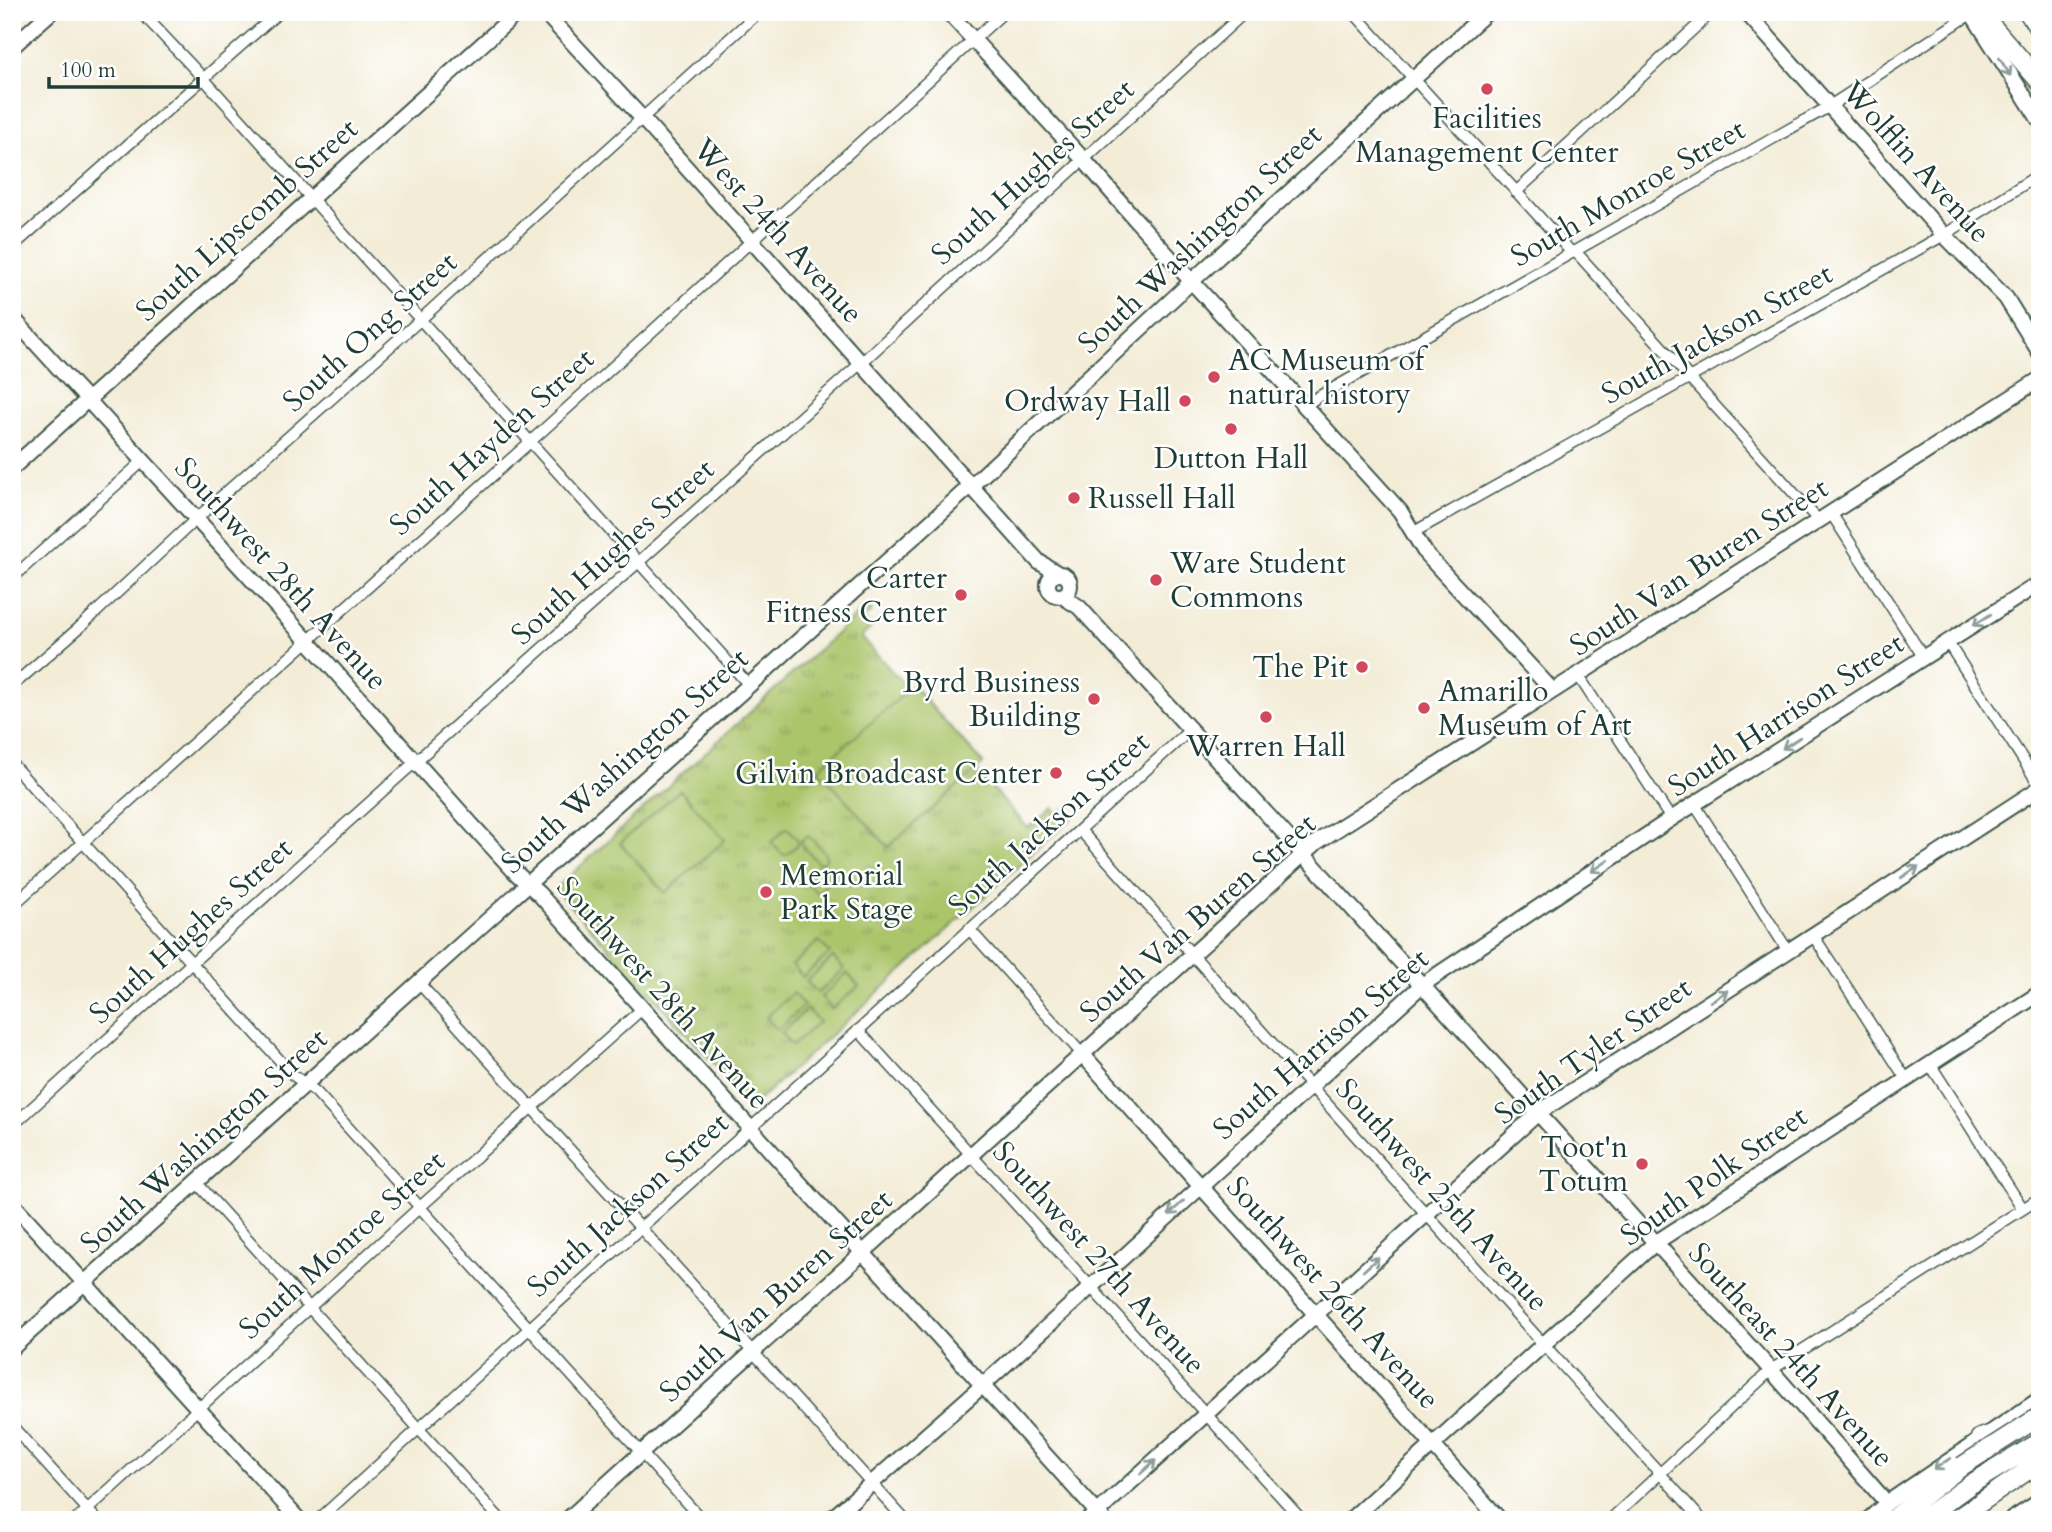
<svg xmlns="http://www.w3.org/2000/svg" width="2052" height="1532" font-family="Cardo,serif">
<defs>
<pattern id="grass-tufts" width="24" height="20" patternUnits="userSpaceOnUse" patternTransform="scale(1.75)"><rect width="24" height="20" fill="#abc56b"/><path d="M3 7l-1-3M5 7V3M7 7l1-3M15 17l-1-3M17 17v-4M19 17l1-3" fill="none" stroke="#8ba159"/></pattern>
</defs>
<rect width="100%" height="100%" fill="#fff"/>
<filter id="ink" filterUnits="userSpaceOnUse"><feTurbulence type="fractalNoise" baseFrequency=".0143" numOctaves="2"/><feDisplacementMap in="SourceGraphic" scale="14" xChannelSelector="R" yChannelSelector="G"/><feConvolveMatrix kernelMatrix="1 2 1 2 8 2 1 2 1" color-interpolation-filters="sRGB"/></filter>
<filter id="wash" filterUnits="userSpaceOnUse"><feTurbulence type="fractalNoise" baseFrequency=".00686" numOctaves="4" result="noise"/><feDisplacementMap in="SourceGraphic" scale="28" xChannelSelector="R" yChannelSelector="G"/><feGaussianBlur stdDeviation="1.57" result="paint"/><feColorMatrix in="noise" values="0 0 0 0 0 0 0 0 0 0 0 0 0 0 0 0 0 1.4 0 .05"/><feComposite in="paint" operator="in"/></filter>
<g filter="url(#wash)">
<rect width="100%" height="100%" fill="#f3ecd7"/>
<path fill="url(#grass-tufts)" stroke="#658150" stroke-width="2" d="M 867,606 L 872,611 L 863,619 L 871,628 L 861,637 L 908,689 L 913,686 L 983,763 L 976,770 L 1028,828 L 1052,808 L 1058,814 L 1064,809 L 1072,818 L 752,1106 L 555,889 Z"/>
<path fill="#abc56b" stroke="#658150" stroke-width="2" d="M 913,686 L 983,764 L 888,847 L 818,769 Z
M 680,790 L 725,840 L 665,893 L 620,843 Z
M 787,828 L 798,840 L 797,845 L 786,855 L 782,854 L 771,842 Z
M 807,836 C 815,841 823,850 827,858 L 821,863 L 818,863 L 801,844 L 801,841 Z
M 817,867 L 822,867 L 832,879 L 817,893 L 806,881 L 807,877 Z
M 819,941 L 830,953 L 803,977 L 792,965 Z
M 833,957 L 844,969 L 818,993 L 806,981 Z
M 847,973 L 859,986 L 832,1009 L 821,997 Z
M 793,993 L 804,1006 L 777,1030 L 766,1017 Z
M 807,1009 L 819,1022 L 792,1046 L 781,1033 Z"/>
</g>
<g filter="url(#ink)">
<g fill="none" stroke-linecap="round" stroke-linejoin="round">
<defs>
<path id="street" d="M 141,12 L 204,79 L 749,685
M 1353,12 L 1572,253
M 1516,192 L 1712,12
M 12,247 L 279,12
M 1575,251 L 1819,521
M 1304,405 L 1830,106 L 1972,13
M 1831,513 L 1924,658
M 1414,532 L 1944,235 L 2040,174
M 12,578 L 143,461
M 1948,643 L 2040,786
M 1578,675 L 1671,819
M 12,686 L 79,628 L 196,519 L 420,320 L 759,12
M 12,764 L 293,1075 L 316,1092 L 702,1520
M 1695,805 L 1788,951
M 1080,830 L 1702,1520
M 12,906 L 530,442 L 1004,12
M 969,929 L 1083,1055
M 1813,935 L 1906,1079
M 418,982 L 905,1520
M 858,1030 L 1302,1520
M 1930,1064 L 2023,1209
M 12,1126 L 301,864 L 861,363 L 1245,12
M 197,1183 L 501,1520
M 12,1426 L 97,1520
M 76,1520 L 420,1207 L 642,1009
M 318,1520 L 1190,730
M 1610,1520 L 1771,1370 L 2040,1198"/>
<path id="secondary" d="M 544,12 L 642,118 L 1039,562 L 1057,573
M 948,12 L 1083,159 L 1135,219 L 1400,511 L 1426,554 L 1553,691
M 1746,12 L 1944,235 L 2006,298 L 2040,353
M 1971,12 L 2040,121
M 12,47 L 51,12
M 12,317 L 307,640 L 471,824 L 516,873 L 539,894 L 1104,1520
M 12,468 L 518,12
M1048 585a11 11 0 1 1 22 0a11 11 0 1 1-22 0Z
M 1062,596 L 1079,607 L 1771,1370 L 1887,1503
M 1083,1055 L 1500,1520
M 12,1203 L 299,1520
M 12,1348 L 984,474 L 1192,281 L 1487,12
M 567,1520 L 1317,842 L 2040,379
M 830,1520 L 982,1386 L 1422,985 L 1671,819 L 2040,583
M 1089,1520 L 1538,1113 L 2040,788
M 1350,1520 L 1655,1243 L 2040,993
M 1868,1520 L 1887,1503 L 2040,1399
M 2011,1520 L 2040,1501"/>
<path id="highway" d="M 1980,12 L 2040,82
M 2028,12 L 2040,31
M 1980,1438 L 2020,1425
M 1892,1520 L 1962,1466
M 1921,1520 L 1971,1484 L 2040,1442
M 1955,1520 L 2040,1462"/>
</defs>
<use href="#street" stroke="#3f574c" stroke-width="13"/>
<use href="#secondary" stroke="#3f574c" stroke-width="18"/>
<use href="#highway" stroke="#3f574c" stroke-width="21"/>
<use href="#street" stroke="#fff" stroke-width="10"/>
<use href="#secondary" stroke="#fff" stroke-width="14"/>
<use href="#highway" stroke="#fff" stroke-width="18"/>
<defs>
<path id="highway-bridge" d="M 1962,1466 L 2040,1416"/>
</defs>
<use href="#highway-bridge" stroke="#3f574c" stroke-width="21" stroke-linecap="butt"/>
<use href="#highway-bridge" stroke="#fff" stroke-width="18"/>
</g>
<defs><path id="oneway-shaft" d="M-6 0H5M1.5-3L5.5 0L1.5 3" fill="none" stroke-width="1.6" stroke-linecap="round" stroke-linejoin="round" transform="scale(1.75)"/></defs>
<g stroke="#8f9e9a">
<use href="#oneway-shaft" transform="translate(2005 67) rotate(58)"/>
<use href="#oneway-shaft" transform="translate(1982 620) rotate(147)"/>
<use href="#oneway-shaft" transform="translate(1791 743) rotate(147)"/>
<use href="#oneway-shaft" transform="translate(1600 866) rotate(146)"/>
<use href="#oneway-shaft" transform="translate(1910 872) rotate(-33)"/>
<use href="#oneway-shaft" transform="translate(1719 996) rotate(-33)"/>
<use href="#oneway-shaft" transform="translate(1176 1208) rotate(137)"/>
<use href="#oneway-shaft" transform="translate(1371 1264) rotate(-42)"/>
<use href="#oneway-shaft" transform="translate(1942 1464) rotate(145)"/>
<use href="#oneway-shaft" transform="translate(1148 1467) rotate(-42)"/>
</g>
</g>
<g fill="#d1495b" stroke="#fff" stroke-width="2.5">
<circle cx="1487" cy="89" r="7"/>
<circle cx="1214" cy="377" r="7"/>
<circle cx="1185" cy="401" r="7"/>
<circle cx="1231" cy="429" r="7"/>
<circle cx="1074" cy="498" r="7"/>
<circle cx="1156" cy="580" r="7"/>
<circle cx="961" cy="595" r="7"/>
<circle cx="1362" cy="667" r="7"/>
<circle cx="1094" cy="699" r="7"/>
<circle cx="1424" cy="708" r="7"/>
<circle cx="1266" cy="717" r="7"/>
<circle cx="1056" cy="773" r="7"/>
<circle cx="766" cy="892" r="7"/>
<circle cx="1642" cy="1164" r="7"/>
</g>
<g text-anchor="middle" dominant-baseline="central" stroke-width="5" stroke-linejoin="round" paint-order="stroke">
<g font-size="30" fill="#1f3d34" stroke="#fff" text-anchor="end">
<text x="1487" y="118" text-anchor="middle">Facilities<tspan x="1487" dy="34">Management Center</tspan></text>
<text x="1228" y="360" text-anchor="start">AC Museum of<tspan x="1228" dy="34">natural history</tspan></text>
<text x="1171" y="401">Ordway Hall</text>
<text x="1231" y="458" text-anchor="middle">Dutton Hall</text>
<text x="1088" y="498" text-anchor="start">Russell Hall</text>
<text x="1170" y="563" text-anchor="start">Ware Student<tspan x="1170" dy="34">Commons</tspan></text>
<text x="947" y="578">Carter<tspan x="947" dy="34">Fitness Center</tspan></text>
<text x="1348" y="667">The Pit</text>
<text x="1080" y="682">Byrd Business<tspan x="1080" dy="34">Building</tspan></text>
<text x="1438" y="691" text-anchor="start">Amarillo<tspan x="1438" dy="34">Museum of Art</tspan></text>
<text x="1266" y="746" text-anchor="middle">Warren Hall</text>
<text x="1042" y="773">Gilvin Broadcast Center</text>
<text x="780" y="875" text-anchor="start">Memorial<tspan x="780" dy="34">Park Stage</tspan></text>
<text x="1628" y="1147">Toot'n<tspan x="1628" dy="34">Totum</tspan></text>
</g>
<g font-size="30" fill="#1f3d34" stroke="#fff">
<text transform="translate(1916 162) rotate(48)">Wolflin Avenue</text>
<text transform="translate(1033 172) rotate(-42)">South Hughes Street</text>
<text transform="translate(1628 193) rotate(-30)">South Monroe Street</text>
<text transform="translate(247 220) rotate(-42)">South Lipscomb Street</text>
<text transform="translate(778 231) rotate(48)">West 24th Avenue</text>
<text transform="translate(1200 239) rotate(-43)">South Washington Street</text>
<text transform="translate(370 332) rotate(-42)">South Ong Street</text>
<text transform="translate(1717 334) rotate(-29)">South Jackson Street</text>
<text transform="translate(492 442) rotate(-42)">South Hayden Street</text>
<text transform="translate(613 552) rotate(-42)">South Hughes Street</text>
<text transform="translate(1699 567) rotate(-33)">South Van Buren Street</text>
<text transform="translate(281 574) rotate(48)">Southwest 28th Avenue</text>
<text transform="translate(1786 715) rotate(-33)">South Harrison Street</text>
<text transform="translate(625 761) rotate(-42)">South Washington Street</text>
<text transform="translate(1049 824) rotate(-42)">South Jackson Street</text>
<text transform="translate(1198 918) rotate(-41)">South Van Buren Street</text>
<text transform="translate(191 931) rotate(-42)">South Hughes Street</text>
<text transform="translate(663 993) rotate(48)">Southwest 28th Avenue</text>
<text transform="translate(1321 1044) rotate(-41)">South Harrison Street</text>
<text transform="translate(1593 1051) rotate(-35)">South Tyler Street</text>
<text transform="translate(204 1141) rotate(-42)">South Washington Street</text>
<text transform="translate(1714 1176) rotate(-35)">South Polk Street</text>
<text transform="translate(1442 1195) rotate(48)">Southwest 25th Avenue</text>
<text transform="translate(628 1205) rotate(-42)">South Jackson Street</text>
<text transform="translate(342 1245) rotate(-42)">South Monroe Street</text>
<text transform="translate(1099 1258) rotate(48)">Southwest 27th Avenue</text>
<text transform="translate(1333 1293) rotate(48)">Southwest 26th Avenue</text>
<text transform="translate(776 1296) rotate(-42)">South Van Buren Street</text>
<text transform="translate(1791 1355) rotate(48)">Southeast 24th Avenue</text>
</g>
</g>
<rect width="2052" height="1532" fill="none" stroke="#fff" stroke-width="42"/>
<path d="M49 77v10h149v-10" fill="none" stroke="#1f3d34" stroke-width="3.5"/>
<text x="60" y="77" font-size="21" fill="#1f3d34" stroke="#ffffff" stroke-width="5" paint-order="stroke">100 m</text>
</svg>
